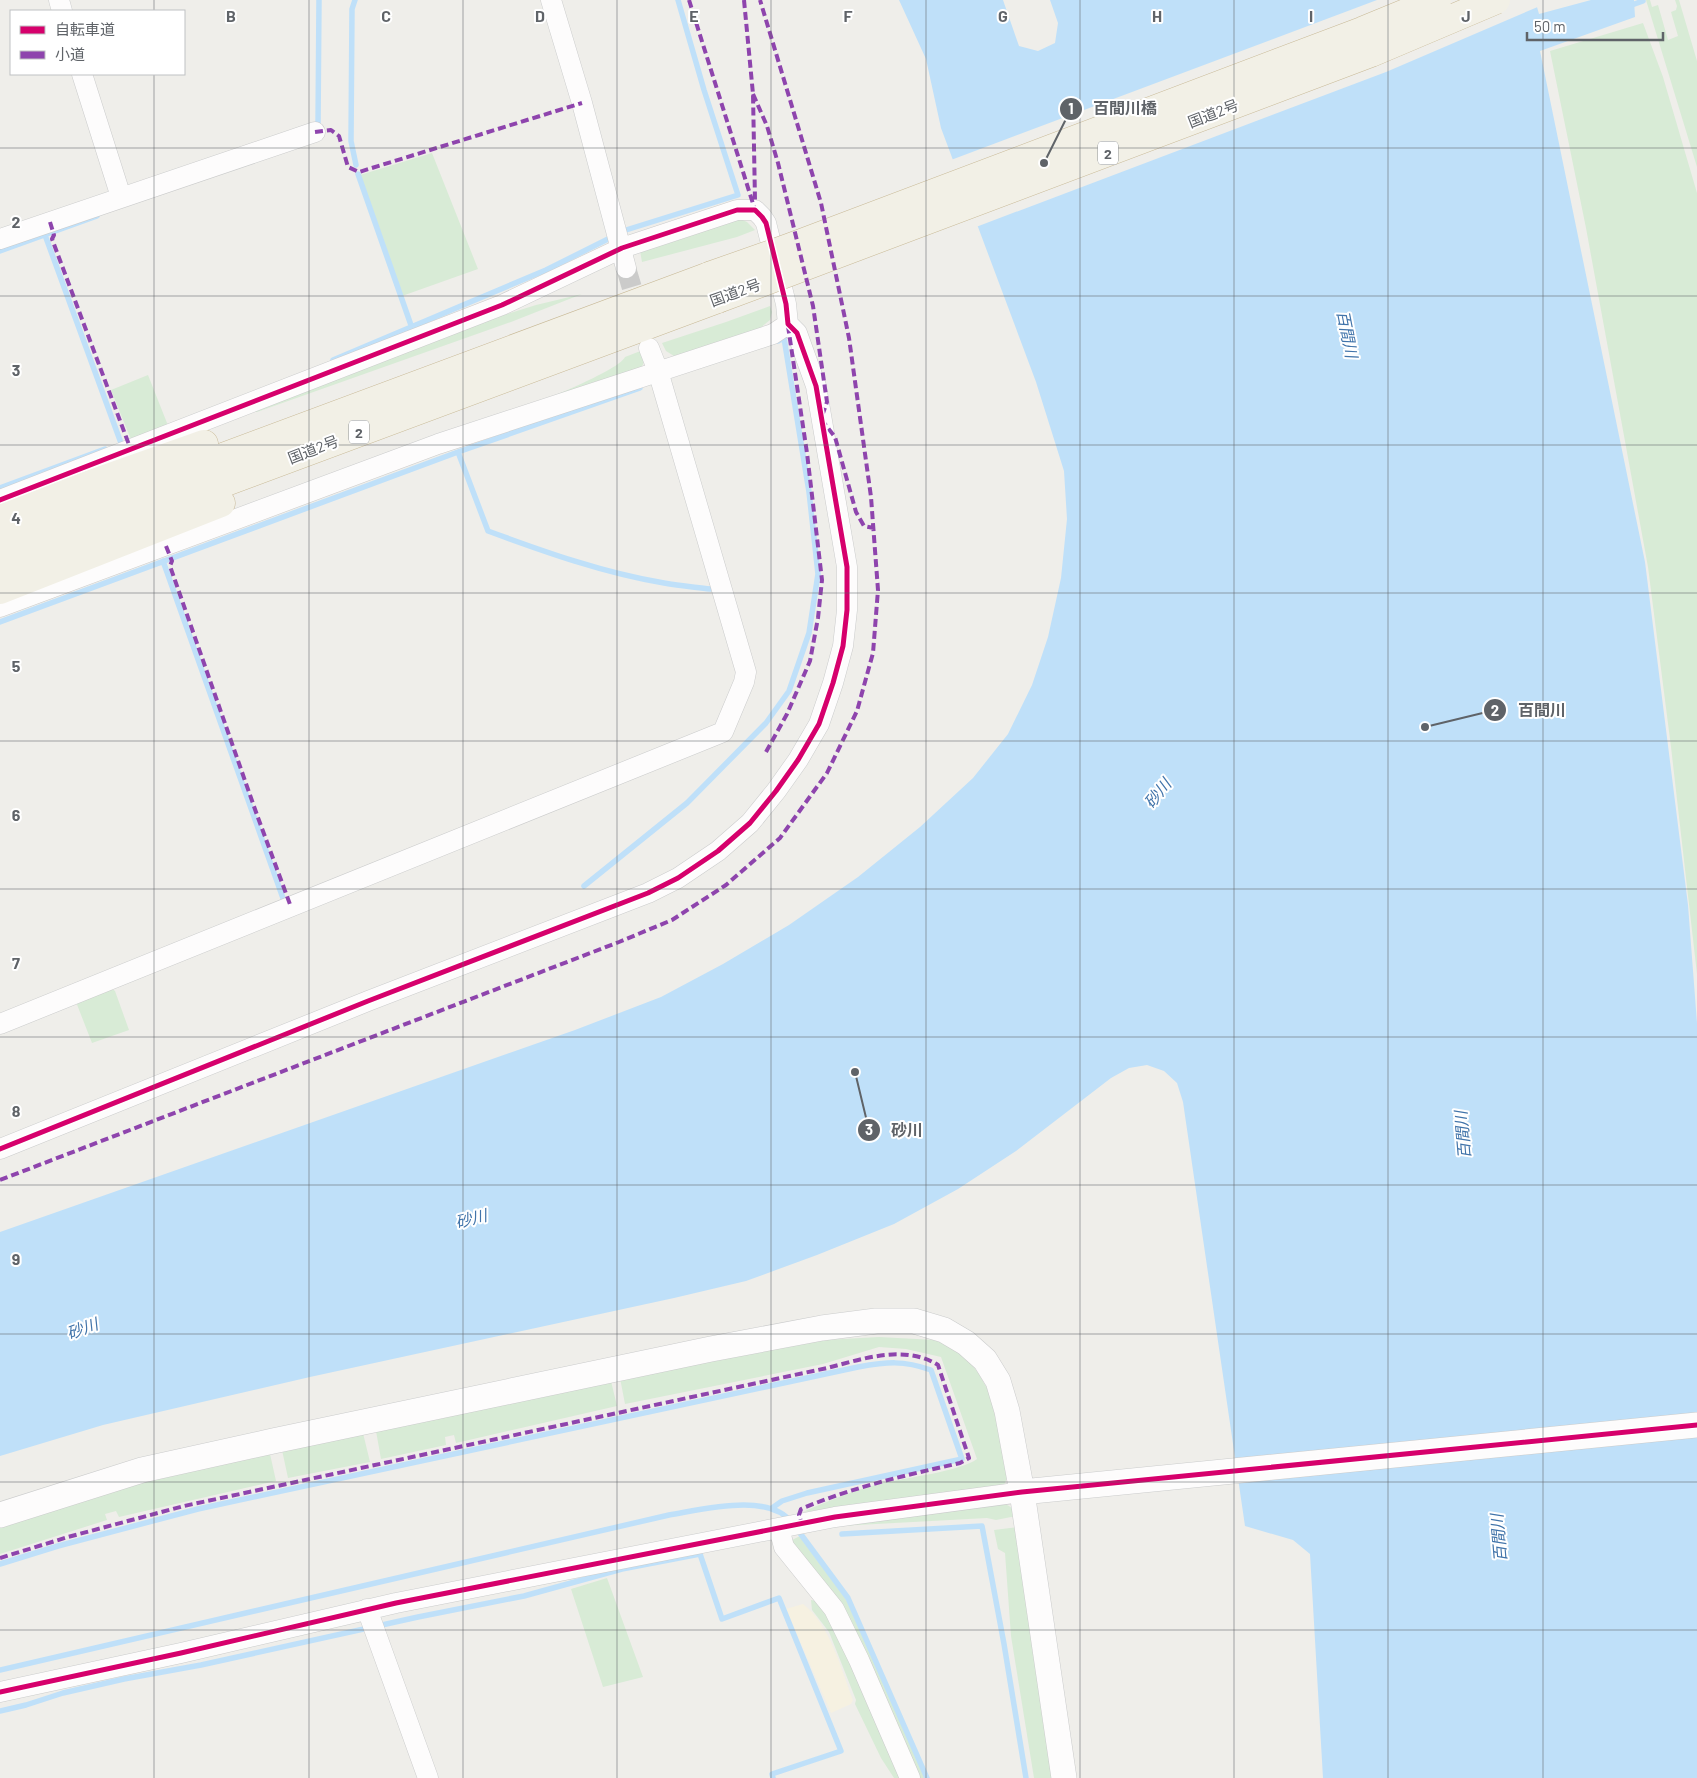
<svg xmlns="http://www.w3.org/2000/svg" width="1697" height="1778" font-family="Barlow,'Noto Sans JP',sans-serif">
<rect width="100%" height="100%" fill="#efeeea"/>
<path fill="#d8ebd6" d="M 1646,0 L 1650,0 L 1652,7 L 1658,5 L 1668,40 L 1678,36 L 1671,12 L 1676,10 L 1677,6 L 1675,0 L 1679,0 L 1697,61 L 1697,167 Z
M 1643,23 L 1663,77 L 1697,193 L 1697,974 L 1671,747 L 1648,567 L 1586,228 L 1550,51 Z
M 432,153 L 478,269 L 402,296 L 360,175 Z
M 736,217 L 747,222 L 755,230 L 737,237 L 642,262 L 640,251 Z
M 582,294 L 511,322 L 257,412 L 249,412 L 504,315 L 536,305 Z
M 770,306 L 772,312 L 770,320 L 759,329 L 674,356 L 666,351 L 662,343 L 726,322 Z
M 643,350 C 645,359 645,364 639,370 L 530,406 C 548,398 619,370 625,357 Z
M 148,375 L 169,428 L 132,442 L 111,390 Z
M 111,988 L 115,991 L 129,1030 L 92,1043 L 76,1002 Z
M 879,1337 L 935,1340 L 948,1345 L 966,1357 L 979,1374 L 989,1392 L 1010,1471 L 1004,1485 L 803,1512 C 830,1500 855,1490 883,1483 C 905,1478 961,1471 977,1459 L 941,1357 L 906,1349 L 879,1347 L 823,1364 L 625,1404 L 620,1378 L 806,1341 Z
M 611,1381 L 617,1406 L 456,1443 L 454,1435 L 445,1437 L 446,1445 L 381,1459 L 376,1431 Z
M 363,1433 L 370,1462 L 288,1478 L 282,1450 Z
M 270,1454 L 276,1481 L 119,1517 L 116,1511 L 105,1514 L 107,1520 L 0,1554 L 0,1528 L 96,1496 L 171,1475 Z
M 996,1502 C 1007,1504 1012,1505 1016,1516 L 996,1520 L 987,1518 L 839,1526 Z
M 1018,1527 L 1054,1778 L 1034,1778 L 1011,1636 L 1005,1553 L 998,1549 L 994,1530 Z
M 800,1536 L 846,1599 L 926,1778 L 915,1778 L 790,1541 Z
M 607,1578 L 643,1677 L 603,1687 L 571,1589 Z
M 811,1600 L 821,1602 L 825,1605 L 903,1778 L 894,1778 L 881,1758 L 855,1704 L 856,1700 L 829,1632 L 812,1610 Z"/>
<path fill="#f6f1e1" d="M 803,1604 C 830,1624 841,1669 853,1700 L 851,1704 L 831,1713 L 786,1609 Z"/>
<path fill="#bfe0f9" d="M 899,0 L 1003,0 L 1019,46 L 1038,51 L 1055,43 L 1058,23 L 1050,0 L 1535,0 L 1539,14 L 1591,0 L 1634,0 L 1635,17 L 1540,51 L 1645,562 L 1688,905 L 1697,1023 L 1697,1778 L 1323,1778 L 1310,1554 L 1293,1540 L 1245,1526 L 1183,1102 L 1177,1083 L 1164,1071 L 1147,1065 L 1129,1068 L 1111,1078 L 1016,1151 L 958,1189 L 894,1224 L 817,1255 L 746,1281 L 674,1298 L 310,1377 L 103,1425 L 0,1456 L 0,1232 L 575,1030 L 661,997 L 723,964 L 789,925 L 858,877 L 920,827 L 973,778 L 1008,734 L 1032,685 L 1048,637 L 1061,578 L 1067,519 L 1064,471 L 1036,382 L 941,128 L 926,59 Z"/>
<path fill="#efeeea" d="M 1377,0 L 1538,0 L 1540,6 L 1386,72 L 976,227 L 951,160 Z"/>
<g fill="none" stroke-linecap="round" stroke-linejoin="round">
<path stroke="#bfe0f9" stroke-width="5.5" d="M 355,0 L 352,9 L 351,141 L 356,165
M 1629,6 L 1643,1
M 318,127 L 319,0
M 358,174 L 412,328
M 45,235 L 121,443
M 0,251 L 97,216
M 333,360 L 546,270 L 626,230 L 738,195 L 704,90 L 678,0
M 458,452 L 488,531 C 545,552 604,573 664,583 C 680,586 695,587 710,589 L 714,587
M 0,488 L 105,449
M 163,561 L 284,901
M 0,622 L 458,452 L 640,388
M 584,886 L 687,803 L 766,723 L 789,691 L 809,633 L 818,574 L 809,492 L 784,338 L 778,341
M 797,1529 L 848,1598 L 927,1778
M 842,1534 L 982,1526 L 1004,1644 L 1026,1778
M 0,1564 L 58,1546 L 198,1509 L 858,1367 C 887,1362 903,1360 931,1370 L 962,1459 L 807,1493 L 782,1501 L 772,1508
M 0,1670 L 669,1515 C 701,1510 769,1492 791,1522
M 0,1711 L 26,1705 L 63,1693 L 124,1679 L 201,1665 L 418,1617 L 524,1596 L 622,1569 L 700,1554 L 722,1619 L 779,1598 L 841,1751 L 772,1774 L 773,1778"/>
<path stroke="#cbcbca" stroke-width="20" stroke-dasharray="20 10" stroke-linecap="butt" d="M 626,268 L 640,315"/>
<defs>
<path id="minor" d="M 59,0 L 62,11
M 551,0 L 582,103 L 626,268
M 82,74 L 121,197
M 0,239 L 315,132
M 0,500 L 502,305 L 622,248 L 737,210 L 755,210 L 762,217 L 766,223 L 786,304 L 788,324 L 797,333 L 816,386 L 847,567 L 847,610 L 843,646 L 833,683 L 819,724 L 798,760 L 776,791 L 750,823 L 718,851 L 678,878 L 648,893 L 368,1001 L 0,1149
M 0,607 L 438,444 L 773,334 L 788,324
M 0,1024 L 723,732 L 744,682 L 746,672 L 658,371 L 649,348
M 779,1528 L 784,1547 L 834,1609 L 859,1660 L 910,1778
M 367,1609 L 428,1778
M 0,1692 L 181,1653 L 396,1603 L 835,1517 L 1022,1492"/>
<path id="tertiary" d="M 1022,1492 L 1697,1425
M 0,1515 L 142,1470 L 273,1441 L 711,1349 L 822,1328 L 876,1321 L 914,1321 L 944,1330 L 966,1343 L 985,1360 L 998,1381 L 1007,1411 L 1022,1492 L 1064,1778"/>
<path id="trunk" d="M 0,516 L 204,444
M 0,540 L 709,276
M 0,566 L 718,299
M 0,590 L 221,503"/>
</defs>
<use href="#minor" stroke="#cbcccc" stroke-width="21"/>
<use href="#tertiary" stroke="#cbcccc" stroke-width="26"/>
<use href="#trunk" stroke="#c8b996" stroke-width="29"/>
<use href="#minor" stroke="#fdfcfc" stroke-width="20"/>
<use href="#tertiary" stroke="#fdfcfc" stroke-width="25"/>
<use href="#trunk" stroke="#f2f0e6" stroke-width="28"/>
<defs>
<path id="trunk-bridge" d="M 709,276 L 791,247 L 1362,31 L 1437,0
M 718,299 L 1371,53 L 1496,0"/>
</defs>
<use href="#trunk-bridge" stroke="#c8b996" stroke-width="29" stroke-linecap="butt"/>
<use href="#trunk-bridge" stroke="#f2f0e6" stroke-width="28"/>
<path stroke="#8e44ad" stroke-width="4" stroke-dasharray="8 4" stroke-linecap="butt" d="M 689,0 L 755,210
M 744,0 L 753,94 L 755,200
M 753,94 L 767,126 L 778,163 L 813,306 L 827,402 L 821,419 L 835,437 L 856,512 L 864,526 L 874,528
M 315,132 L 331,130 L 339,136 L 348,167 L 359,172 L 582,103
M 50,222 L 54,235 L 52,239 L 131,450
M 166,546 L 172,561 L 170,566 L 257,815 L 291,907
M 766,752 L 787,714 L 810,661 L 818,618 L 822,580 L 807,453 L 788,326
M 0,1180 L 619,942 L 672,920 L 726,885 L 780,838 L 827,773 L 857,711 L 873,653 L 878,590 L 871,497 L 849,338 L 821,203 L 760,0
M 0,1558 L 68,1537 L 184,1506 L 827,1368 C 863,1359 904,1344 938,1365 L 969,1458 L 960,1463 C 906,1475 853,1487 801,1509 L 799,1515 L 802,1524"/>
<defs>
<path id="cycleway" d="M 0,500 L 502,305 L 622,248 L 737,210 L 755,210 L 762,217 L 766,223 L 786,304 L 788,324 L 797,333 L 816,386 L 847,567 L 847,610 L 843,646 L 833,683 L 819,724 L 798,760 L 776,791 L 750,823 L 718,851 L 678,878 L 648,893 L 368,1001 L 0,1149
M 0,1692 L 181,1653 L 396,1603 L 835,1517 L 1022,1492 L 1697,1425"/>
</defs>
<use href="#cycleway" stroke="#fff" stroke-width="8"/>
<use href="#cycleway" stroke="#d6006c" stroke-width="5"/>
</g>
<path fill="none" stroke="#5f6368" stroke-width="1" stroke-opacity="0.55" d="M 154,0 L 154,11M 309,0 L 309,1778M 463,0 L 463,1778M 617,0 L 617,1778M 771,0 L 771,1778M 926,0 L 926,1778M 1080,0 L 1080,1778M 1234,0 L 1234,1778M 1388,0 L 1388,1778M 1543,0 L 1543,1778M 154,74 L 154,1778M 0,148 L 1697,148M 0,296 L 1697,296M 0,445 L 1697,445M 0,593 L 1697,593M 0,741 L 1697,741M 0,889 L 1697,889M 0,1037 L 1697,1037M 0,1185 L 1697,1185M 0,1334 L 1697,1334M 0,1482 L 1697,1482M 0,1630 L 1697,1630"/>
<g text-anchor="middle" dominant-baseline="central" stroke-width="4" stroke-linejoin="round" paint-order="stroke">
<g fill="#fff" stroke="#8f9295" stroke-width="1">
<rect x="1098" y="141.5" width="20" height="23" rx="4"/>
<rect x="349" y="420.5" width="20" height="23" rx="4"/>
</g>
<g font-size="14" font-weight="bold" fill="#5f6368">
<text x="1108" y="153">2</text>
<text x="359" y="432">2</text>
</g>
<g font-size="15" fill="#5f6368" stroke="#fff">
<text transform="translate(1213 113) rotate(-21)">国道2号</text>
<text transform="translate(735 292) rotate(-20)">国道2号</text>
<text transform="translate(313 449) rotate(-21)">国道2号</text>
</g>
<g font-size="16" font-style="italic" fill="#4174aa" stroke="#fff">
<text transform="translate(1348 334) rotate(79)">百間川</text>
<text transform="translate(1157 793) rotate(-51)">砂川</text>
<text transform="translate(1462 1135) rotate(-95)">百間川</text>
<text transform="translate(471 1218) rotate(-14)">砂川</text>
<text transform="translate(82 1328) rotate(-20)">砂川</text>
<text transform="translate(1498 1538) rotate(-95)">百間川</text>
</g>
</g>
<g font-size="16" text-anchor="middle" font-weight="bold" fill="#5f6368" stroke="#fff" stroke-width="4" stroke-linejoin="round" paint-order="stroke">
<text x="231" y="22">B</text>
<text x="386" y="22">C</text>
<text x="540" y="22">D</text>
<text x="694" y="22">E</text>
<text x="848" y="22">F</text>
<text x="1003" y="22">G</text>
<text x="1157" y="22">H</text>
<text x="1311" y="22">I</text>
<text x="1466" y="22">J</text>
<text x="16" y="228">2</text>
<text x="16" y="376">3</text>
<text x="16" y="524">4</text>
<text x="16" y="672">5</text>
<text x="16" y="821">6</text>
<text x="16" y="969">7</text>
<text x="16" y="1117">8</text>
<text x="16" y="1265">9</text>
</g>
<path fill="none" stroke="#5f6368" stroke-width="2" d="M1044 163L1071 109M1425 727L1495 710M855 1072L869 1130"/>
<g fill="#5f6368" stroke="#fff" stroke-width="2">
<circle cx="1044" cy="163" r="5"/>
<circle cx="1425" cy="727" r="5"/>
<circle cx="855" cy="1072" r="5"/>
<circle cx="1071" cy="109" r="12"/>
<circle cx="1495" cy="710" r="12"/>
<circle cx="869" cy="1130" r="12"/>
</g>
<g font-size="15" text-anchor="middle" font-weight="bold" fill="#fff">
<text x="1071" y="114">1</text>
<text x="1495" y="716">2</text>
<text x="869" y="1135">3</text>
</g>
<g font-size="16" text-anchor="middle" font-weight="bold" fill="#5f6368" stroke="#fff" stroke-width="4" stroke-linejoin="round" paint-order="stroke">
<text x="1125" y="114">百間川橋</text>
<text x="1542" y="716">百間川</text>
<text x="907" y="1136">砂川</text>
</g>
<rect x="10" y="10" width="175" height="65" fill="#ffffff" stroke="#bfc1c3"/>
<rect x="20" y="26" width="25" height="8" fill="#d6006c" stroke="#bfc1c3"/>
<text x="55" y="35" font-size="15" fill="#5f6368">自転車道</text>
<rect x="20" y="51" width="25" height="8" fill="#8e44ad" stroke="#bfc1c3"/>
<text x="55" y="60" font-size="15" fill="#5f6368">小道</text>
<path d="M1527 32v8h136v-8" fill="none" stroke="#5f6368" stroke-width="2.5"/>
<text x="1534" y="32" font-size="15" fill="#5f6368" stroke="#ffffff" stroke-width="4" paint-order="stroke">50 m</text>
</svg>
